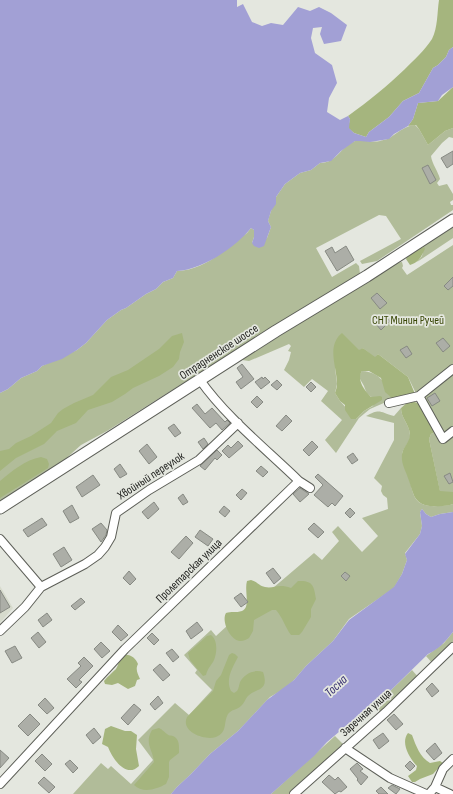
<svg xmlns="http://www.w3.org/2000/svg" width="453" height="794" font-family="'Sofia Sans Condensed',sans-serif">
<rect width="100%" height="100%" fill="#e4e7df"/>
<path fill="#d7dbcd" d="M 0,586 L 13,608 L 0,623 Z"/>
<path fill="#b1bc99" d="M 415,125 L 419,129 L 428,145 L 445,131 L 453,128 L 453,138 L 449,137 L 442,143 L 431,156 C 432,164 438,171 440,179 L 437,183 L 439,186 L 447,184 L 453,194 L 453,200 L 450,202 L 451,205 L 453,205 L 453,210 L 377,261 L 362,264 L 360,261 L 401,239 L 386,216 L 379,215 L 316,248 L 332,277 L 356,263 L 359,266 L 360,274 L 296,312 L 107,431 L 81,445 L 61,463 L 0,501 L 0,393 L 8,389 L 21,378 L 37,371 L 42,366 L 77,350 L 86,343 L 107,320 L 121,310 L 126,308 L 146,294 L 156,289 L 163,282 L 173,278 L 177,271 C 205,270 226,249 247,233 L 251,228 L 254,230 L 254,237 L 252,243 L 267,238 L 271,227 L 268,221 L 269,217 L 272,208 L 275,204 L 276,197 L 285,184 L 300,173 L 311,170 L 320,163 C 337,163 340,147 355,141 C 361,139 372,143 380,141 C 383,140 389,139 391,137 C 400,131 405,126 415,125 Z
M 453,226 L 453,238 L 417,262 L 422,256 L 424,247 L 422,247 Z
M 453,245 L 453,492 L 440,492 L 429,439 L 431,434 L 435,432 L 408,377 L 378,354 L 375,358 L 363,348 L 359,351 L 342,334 L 335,368 L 337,384 L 335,393 L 340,401 L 356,419 L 364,411 L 373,406 L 375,398 C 368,397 366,392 364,386 C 361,380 357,378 362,371 C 381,372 385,384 393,399 L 370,409 L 359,418 L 336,453 L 325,440 L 342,420 L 321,401 L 328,391 L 312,379 L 304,387 L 284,370 L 289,360 L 291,352 L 288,351 L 291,346 L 289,344 L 249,361 L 242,360 L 394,263 L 402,262 L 403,266 L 402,268 L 407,275 Z
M 401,408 C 401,419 411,426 410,437 C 409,444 403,448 402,454 C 402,462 406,471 409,478 C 411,483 411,488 413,493 C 418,510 436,506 450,505 L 453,504 L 453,512 L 440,514 L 431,517 L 426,514 L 422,509 L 420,512 L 422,526 L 420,534 L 405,553 L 407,560 L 402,574 L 394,588 L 349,619 L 333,641 L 306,666 L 294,680 L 284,689 L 270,697 L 238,731 L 210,754 L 191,774 L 177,787 L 171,794 L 73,794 L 101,763 L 108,769 L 111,766 L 131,784 L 153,760 L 138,740 L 175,703 L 189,715 L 212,690 L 195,673 L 197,670 L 184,655 L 211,630 L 216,636 L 228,625 L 240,627 L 273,588 L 314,553 L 322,560 L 339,541 L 332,532 L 338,526 L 362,552 L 378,536 L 362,518 L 388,509 L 387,498 L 383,495 L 381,491 L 382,486 L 374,478 L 394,440 L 394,423 L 366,416 C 380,408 380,412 394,416 Z
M 453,632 L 453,644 L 433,664 L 426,656 L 444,643 Z
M 412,670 L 419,678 L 381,713 L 371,705 L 386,695 Z
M 335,736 L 345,746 L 291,794 L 271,794 Z"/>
<path fill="#a5b57e" d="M 439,0 L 453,0 L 453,47 L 449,50 L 446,57 L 438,65 L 433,68 L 419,93 L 403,101 L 389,117 L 369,132 L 366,137 L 354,133 L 348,128 L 350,119 L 348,116 C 369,101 387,86 405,69 C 414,60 425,50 432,39 C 438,27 437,13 439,0 Z
M 453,87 L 453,128 L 445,131 L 428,145 L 419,129 L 416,125 L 408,126 L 413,119 L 418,103 L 438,101 Z
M 424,247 L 425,249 C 421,256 420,262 410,265 L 406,259 L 407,257 L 420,248 Z
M 182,333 L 184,342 L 180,352 L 179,359 L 173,367 L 159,376 L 133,388 L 125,394 L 112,402 L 88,410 L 76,423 L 57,431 L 44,444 L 16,458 L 0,471 L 0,451 L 9,449 L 16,443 L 31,436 L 51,423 L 58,413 L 63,409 L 74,403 L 93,395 L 111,377 L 128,370 L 159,349 L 172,336 Z
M 342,333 L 359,350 L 363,348 L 375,357 L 378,354 L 408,377 L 415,394 L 393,399 L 385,392 L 381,378 L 369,371 L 362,371 C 356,380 365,391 371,397 L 380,396 L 382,397 L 382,400 L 364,411 L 356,419 L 351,419 L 345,410 L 345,405 L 340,401 L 335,393 C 336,390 337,387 337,384 C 337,367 326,346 342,333 Z
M 412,401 L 420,404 L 435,432 L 431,434 L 429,439 L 440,491 L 453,492 L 453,504 L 450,505 C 436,507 418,509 413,493 C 411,488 410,483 408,478 C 405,469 401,464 402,454 C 403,447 410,442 410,434 C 409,424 401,418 401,408 L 408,402 Z
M 41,457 L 47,459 L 49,464 L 48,468 L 0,498 L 0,481 C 12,471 25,460 41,457 Z
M 251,580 C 256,581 259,586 265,587 C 274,589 278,583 291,588 L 298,581 C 313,580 314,586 316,599 L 311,609 L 311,617 L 302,632 L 299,635 L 291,635 C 285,627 283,618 276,610 L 272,610 L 254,620 L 253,631 L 249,638 C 247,639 244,641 240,641 C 230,640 221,621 226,613 C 231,611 236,613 242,611 C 251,607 244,591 247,581 Z
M 211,635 C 218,640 217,653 214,660 C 212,665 208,667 206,675 L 203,676 L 190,660 L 188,653 L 207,636 Z
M 232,653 L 235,654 L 238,657 C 233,667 225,679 231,691 L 234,693 L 237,691 C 239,688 239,685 240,682 C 244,674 254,669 263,672 C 270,692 255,688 248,696 C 245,699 244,704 241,706 C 237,710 232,709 228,714 C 223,723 228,732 216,737 C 205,741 180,732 187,717 L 213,691 L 216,681 L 221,675 L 229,655 Z
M 124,655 C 131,654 136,659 138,664 C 135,670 138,674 140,679 L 137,680 L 135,686 L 128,689 L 118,683 L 112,685 L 105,684 L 104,681 C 108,676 112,673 116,669 C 119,664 119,658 124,655 Z
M 111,726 L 125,731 L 131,731 L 137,735 L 136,749 L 139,766 C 126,779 112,758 108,747 L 102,744 L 105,729 Z
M 159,728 C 163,730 163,731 167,734 C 169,736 170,735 173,736 C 180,739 179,747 179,753 L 170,760 L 169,762 L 169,777 L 166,784 C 157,789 143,794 134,785 L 154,762 C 153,749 144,744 152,730 Z
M 408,733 L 412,735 C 416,746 420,757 430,763 L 440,761 L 443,763 L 433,774 L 420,779 L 415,782 L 412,782 L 408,776 L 416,770 L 417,766 C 410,759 400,743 408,733 Z"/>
<path fill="#a2a0d5" d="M 0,0 L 237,0 L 237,7 L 243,4 L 252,22 L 262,26 L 271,23 L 283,25 L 298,7 L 310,11 L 319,7 L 331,13 L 347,25 L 341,41 L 324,44 L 320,34 L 322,27 L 313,28 L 311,38 L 315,53 L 332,65 L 337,83 L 329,98 L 327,112 L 340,120 L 348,116 L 350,119 L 349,128 L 354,133 L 366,137 L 369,132 L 389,117 L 403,101 L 419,93 L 433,68 L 438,65 L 446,57 L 449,50 L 453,47 L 453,87 L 442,95 L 438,101 L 418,103 L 413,119 L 408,126 L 394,134 L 389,139 L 370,142 L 360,141 L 355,141 L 341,151 L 331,161 L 320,163 L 311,170 L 300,173 L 285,184 L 276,197 L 276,204 L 271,211 L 268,221 L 271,227 L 264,246 L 259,248 L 254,246 L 252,243 L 254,237 L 254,230 L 251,228 C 236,247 202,270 177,271 L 173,278 L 163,282 L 156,289 L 146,294 L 126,308 L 121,310 L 107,320 L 86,343 L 77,350 L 62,359 L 42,366 L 37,371 L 21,378 L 8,389 L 0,393 Z
M 422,509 L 426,514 L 431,517 L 440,514 L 453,512 L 453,632 C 445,642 439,649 428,654 L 386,695 L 371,705 L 327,742 L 314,756 L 271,794 L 171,794 L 177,787 L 191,774 L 210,754 L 238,731 L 267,700 L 294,680 L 306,666 L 333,641 L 349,620 L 394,587 L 402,574 L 407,560 L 405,554 L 420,534 L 422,526 L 420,512 Z"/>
<path fill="#acaea7" stroke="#878a83" d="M 453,151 L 453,164 L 447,168 L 441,158 Z
M 428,165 L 436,180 L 430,184 L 422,168 Z
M 346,246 L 354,260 L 337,271 L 325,251 L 332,247 L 335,253 Z
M 453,277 L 453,286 L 448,290 L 444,286 Z
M 377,293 L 387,303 L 380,309 L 371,298 Z
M 384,316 L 390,321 L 381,330 L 376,324 Z
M 443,338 L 450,346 L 443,352 L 436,343 Z
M 407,346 L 412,354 L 406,358 L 400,350 Z
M 242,364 L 254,379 L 241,389 L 236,382 L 243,377 L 237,368 Z
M 262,377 L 263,379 L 265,377 L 270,382 L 261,389 L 255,382 Z
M 277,380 L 282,385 L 277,390 L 271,385 Z
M 311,382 L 316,387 L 311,392 L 306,387 Z
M 435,393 L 440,401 L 432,406 L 427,398 Z
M 257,396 L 263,402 L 257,408 L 251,402 Z
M 197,404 L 205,414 L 212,408 L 225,422 L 227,420 L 230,423 L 222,430 L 216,423 L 210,428 L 192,408 Z
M 286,415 L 292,421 L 282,431 L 276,426 Z
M 174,424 L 181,433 L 175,437 L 168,428 Z
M 204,438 L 208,444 L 203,449 L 198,442 Z
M 238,441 L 243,446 L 229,458 L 222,451 L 228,445 L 231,448 Z
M 312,441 L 318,447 L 309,456 L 303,450 Z
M 147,444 L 157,457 L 149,464 L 139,451 Z
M 217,450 L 222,455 L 217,460 L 215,458 L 205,470 L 200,466 Z
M 353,453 L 358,460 L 352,464 L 347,457 Z
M 120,464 L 127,474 L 120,478 L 114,469 Z
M 261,466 L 268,472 L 263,477 L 256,471 Z
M 450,473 L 453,482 L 449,484 L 444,476 Z
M 318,474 L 343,496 L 335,506 L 332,503 L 328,507 L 314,495 L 323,485 L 315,477 Z
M 93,475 L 100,485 L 82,497 L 76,487 Z
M 300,488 L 309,494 L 300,502 L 293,494 Z
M 242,489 L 247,493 L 241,500 L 236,495 Z
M 183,494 L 188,502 L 183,505 L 178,498 Z
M 154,502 L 159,509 L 148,519 L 142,512 Z
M 72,505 L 79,518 L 70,523 L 63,511 Z
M 224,506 L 230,511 L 225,517 L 219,512 Z
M 350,508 L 355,513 L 350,518 L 345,513 Z
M 42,518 L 47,525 L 28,537 L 23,530 Z
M 101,523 L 107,530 L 106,535 L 101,542 L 92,529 Z
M 314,523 L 324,532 L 318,538 L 308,529 Z
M 200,530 L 213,539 L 208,546 L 195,537 Z
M 186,536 L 193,543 L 179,559 L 171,552 Z
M 64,547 L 72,560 L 61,567 L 53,554 Z
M 273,568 L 281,578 L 274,584 L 266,573 Z
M 129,571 L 136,579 L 130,585 L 123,578 Z
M 345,572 L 350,576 L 346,581 L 341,576 Z
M 0,590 L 10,607 L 0,613 Z
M 241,593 L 248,602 L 241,607 L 234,598 Z
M 81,598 L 85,602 L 75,610 L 71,606 Z
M 47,613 L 52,620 L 43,627 L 38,620 Z
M 197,622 L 203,630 L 191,639 L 186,631 Z
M 118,625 L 128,635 L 121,641 L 112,632 Z
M 38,632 L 46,642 L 39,648 L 31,638 Z
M 152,633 L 159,640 L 154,645 L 147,638 Z
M 101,642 L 110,651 L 102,658 L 94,649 Z
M 15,646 L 22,658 L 12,663 L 5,651 Z
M 172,649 L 179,657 L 173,662 L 166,653 Z
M 84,657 L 93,666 L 79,680 L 82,682 L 76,688 L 67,679 L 81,666 L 78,663 Z
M 160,664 L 170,675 L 163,681 L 153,670 Z
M 432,683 L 439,691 L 432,697 L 426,689 Z
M 158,696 L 163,703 L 155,710 L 150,704 Z
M 45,698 L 54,708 L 47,714 L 38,705 Z
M 134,704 L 141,710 L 128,725 L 121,718 Z
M 30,714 L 40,724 L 28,736 L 18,726 Z
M 394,714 L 403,724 L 396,730 L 387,720 Z
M 94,728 L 101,737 L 93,744 L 86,735 Z
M 383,733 L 389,741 L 379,749 L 373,740 Z
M 435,743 L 442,753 L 434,760 L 426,751 Z
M 0,750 L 9,758 L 0,768 Z
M 42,754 L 52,764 L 45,771 L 35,761 Z
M 70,760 L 78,768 L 73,773 L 65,764 Z
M 410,761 L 415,766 L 410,771 L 405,766 Z
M 357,763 L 363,769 L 360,771 L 368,777 L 361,785 L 357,780 L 358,779 L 350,769 Z
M 329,775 L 335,780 L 338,777 L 347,787 L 341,792 L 339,791 L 335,794 L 322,782 Z
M 44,777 L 55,787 L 49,793 L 38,783 Z
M 392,785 L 400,789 L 396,794 L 388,788 Z
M 381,787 L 388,794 L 379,794 L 376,791 Z"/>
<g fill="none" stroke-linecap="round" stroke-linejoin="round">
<defs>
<path id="minor" d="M 200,380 C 226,417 266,449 299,481 L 310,488
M 419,396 L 453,369
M 389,403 L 419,396 L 443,439 L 453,431
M 0,539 L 41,587
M 0,631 L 25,607 L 41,587 L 85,564 L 98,555 L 105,547 L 111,537 L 116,513 L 149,490 L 199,460 L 238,423
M 345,748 L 390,778 L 426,794
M 0,784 L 125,649 L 299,481
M 435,787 L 450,794
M 294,794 L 386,712 L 453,647
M 429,794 L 435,787 L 443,769 L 453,759"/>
<path id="major" d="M 0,508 L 276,331 L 367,276 L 453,220"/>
</defs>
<use href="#minor" stroke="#5d5f58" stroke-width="10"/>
<use href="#major" stroke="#5d5f58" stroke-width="13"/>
<use href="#minor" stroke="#fff" stroke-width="8"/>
<use href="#major" stroke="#fff" stroke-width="11"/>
</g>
<g text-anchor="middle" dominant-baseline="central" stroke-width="3.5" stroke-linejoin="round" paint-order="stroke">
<g font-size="12" fill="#384605" stroke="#e4e7df">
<text x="408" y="320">СНТ Минин Ручей</text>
</g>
<g font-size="12" fill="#232421" stroke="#e4e7df">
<text transform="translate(219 352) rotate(-33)">Отрадненское шоссе</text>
<text transform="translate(151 476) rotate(-33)">Хвойный переулок</text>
<text transform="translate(189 571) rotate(-44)">Пролетарская улица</text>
<text transform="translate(366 713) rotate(-42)">Заречная улица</text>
</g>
<g font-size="13" font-style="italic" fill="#393171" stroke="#e4e7df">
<text transform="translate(336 686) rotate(-43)">Тосна</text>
</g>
</g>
</svg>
